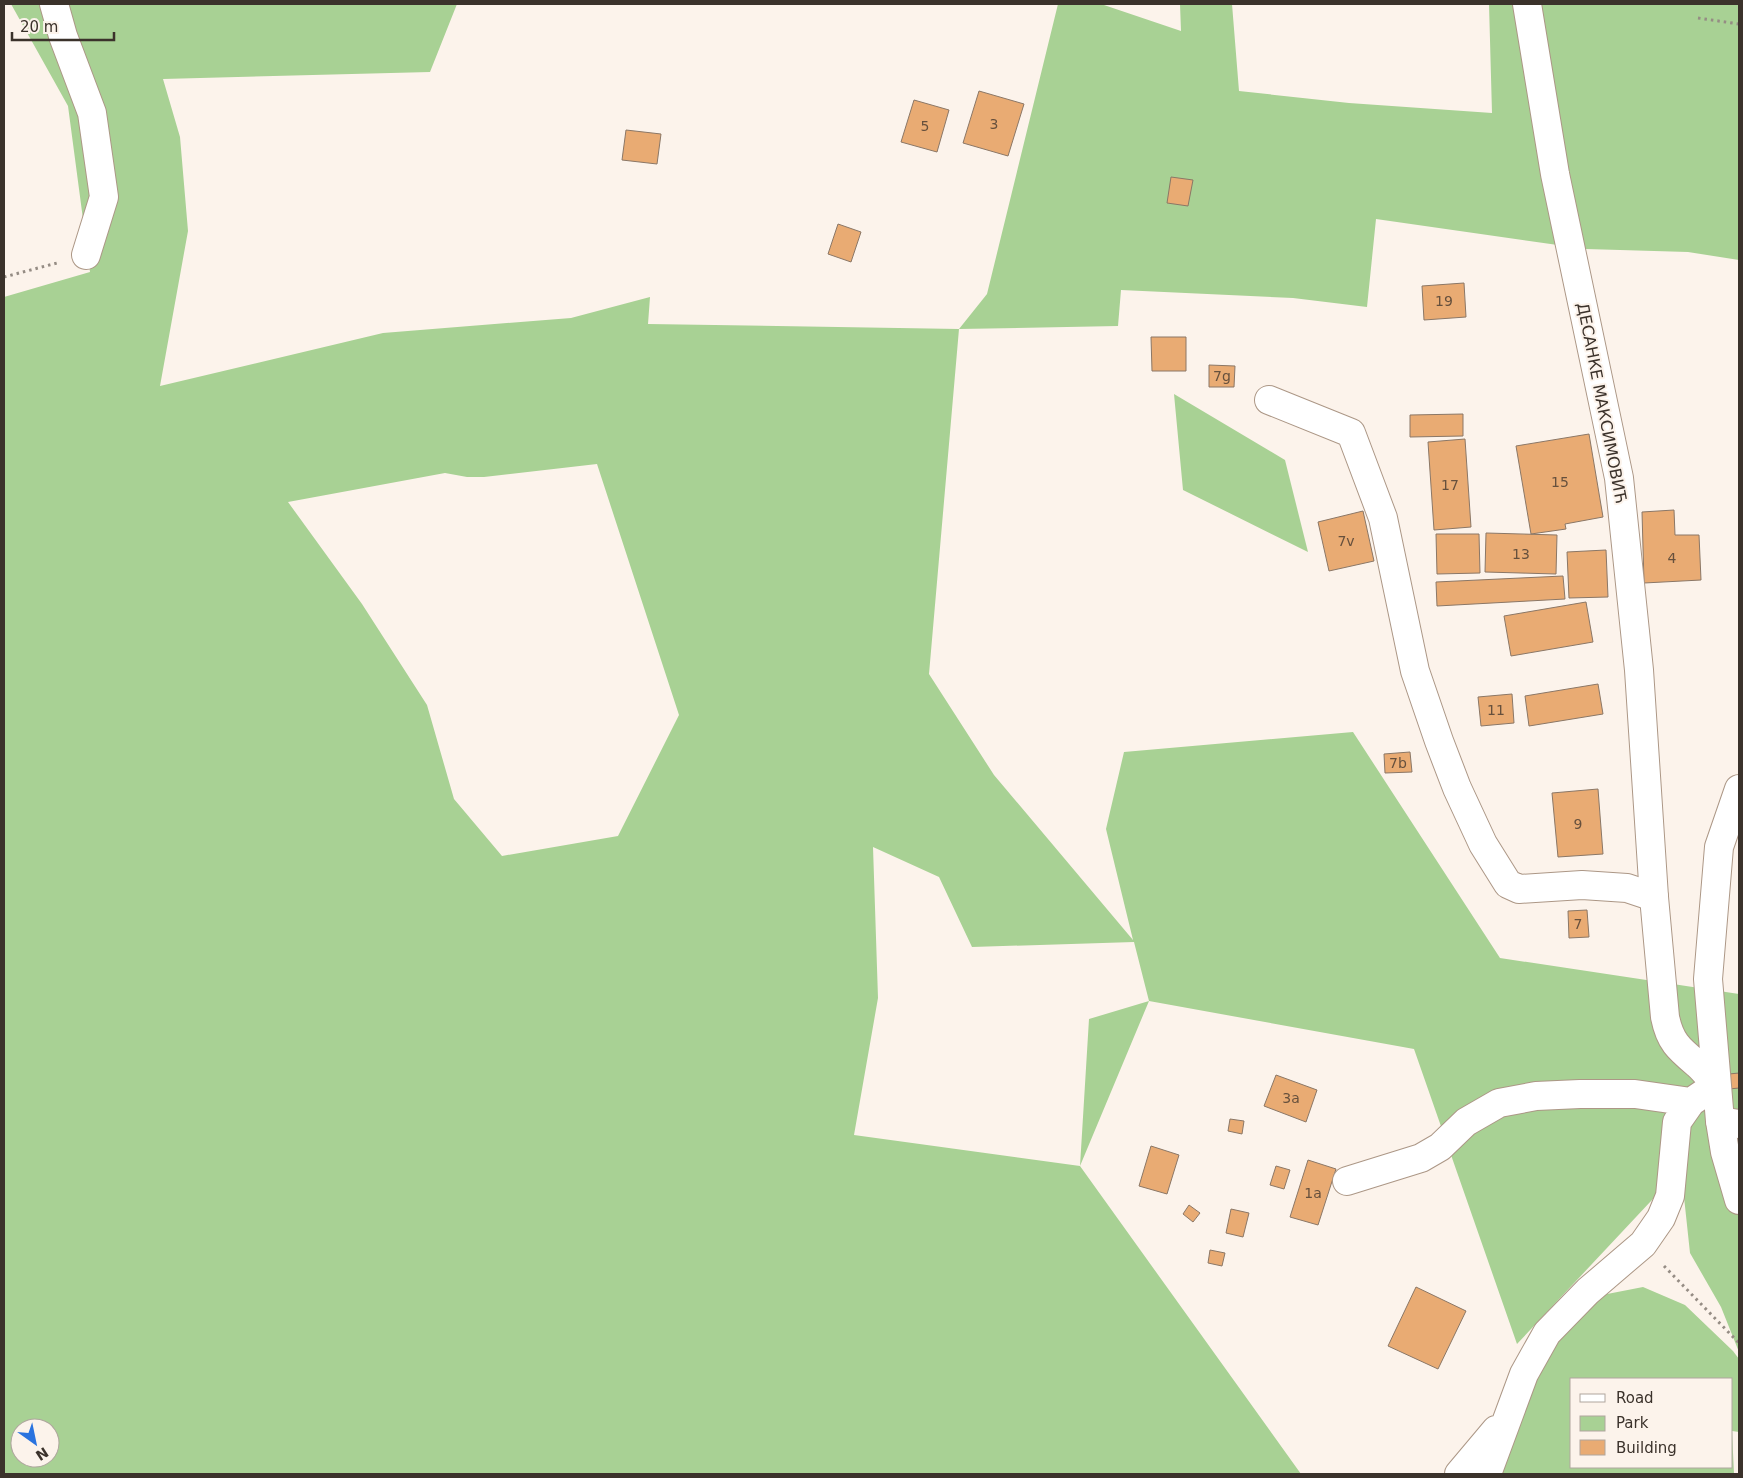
<svg xmlns="http://www.w3.org/2000/svg" width="1743" height="1478" font-family="'DejaVu Sans',sans-serif">
<rect width="100%" height="100%" fill="#fcf3eb"/>
<path fill="#a8d194" fill-rule="evenodd" d="M 11,4 L 457,4 L 430,72 L 163,79 L 180,137 L 188,231 L 160,386 L 383,333 L 571,318 L 650,297 L 648,324 L 959,329 L 987,294 L 1058,4 L 1101,4 L 1181,31 L 1180,4 L 1232,4 L 1239,91 L 1349,103 L 1492,113 L 1489,4 L 1739,4 L 1739,260 L 1688,252 L 1586,249 L 1376,219 L 1367,307 L 1293,298 L 1121,290 L 1118,326 L 959,329 L 929,674 L 994,775 L 1133,940 L 1106,829 L 1124,752 L 1353,732 L 1500,958 L 1739,994 L 1739,1352 L 1721,1307 L 1690,1253 L 1681,1169 L 1517,1344 L 1414,1049 L 1149,1001 L 1080,1166 L 1301,1474 L 4,1474 L 4,297 L 90,272 L 68,106 ZM 597,464 L 679,715 L 618,836 L 502,856 L 454,799 L 427,705 L 362,604 L 288,502 L 445,473 L 467,477 L 484,477 ZM 873,847 L 939,877 L 972,947 L 1134,942 L 1149,1001 L 1089,1019 L 1080,1166 L 854,1135 L 878,998 ZM 20,1428 L 50,1428 L 50,1458 L 20,1458 Z
M 1174,394 L 1285,460 L 1308,552 L 1183,490 Z
M 1643,1287 L 1685,1305 L 1733,1351 L 1739,1359 L 1739,1432 L 1732,1431 L 1734,1474 L 1498,1474 L 1506,1448 L 1556,1334 L 1597,1296 ZM 1572,1379 L 1732,1379 L 1732,1467 L 1572,1467 Z"/>
<path fill="#e9ab73" stroke="#8b7766" d="M 979,91 L 1024,104 L 1008,156 L 963,143 Z
M 914,100 L 949,110 L 937,152 L 901,142 Z
M 626,130 L 661,134 L 657,164 L 622,160 Z
M 1171,177 L 1193,180 L 1188,206 L 1167,203 Z
M 838,224 L 861,232 L 851,262 L 828,254 Z
M 1464,283 L 1466,317 L 1424,320 L 1422,286 Z
M 1151,337 L 1186,337 L 1186,371 L 1152,371 Z
M 1209,365 L 1235,366 L 1234,387 L 1209,387 Z
M 1463,414 L 1463,436 L 1410,437 L 1410,415 Z
M 1589,434 L 1603,517 L 1565,524 L 1566,529 L 1531,534 L 1516,446 Z
M 1465,439 L 1471,527 L 1434,530 L 1428,442 Z
M 1674,510 L 1675,535 L 1699,535 L 1701,580 L 1644,583 L 1642,512 Z
M 1363,511 L 1374,561 L 1329,571 L 1318,522 Z
M 1486,533 L 1557,535 L 1556,574 L 1485,572 Z
M 1436,534 L 1479,534 L 1480,573 L 1437,574 Z
M 1606,550 L 1608,597 L 1569,598 L 1567,552 Z
M 1563,576 L 1565,599 L 1437,606 L 1436,582 Z
M 1586,602 L 1593,642 L 1511,656 L 1504,616 Z
M 1598,684 L 1603,714 L 1529,726 L 1525,696 Z
M 1512,694 L 1514,723 L 1481,726 L 1478,697 Z
M 1410,752 L 1412,772 L 1385,773 L 1384,754 Z
M 1598,789 L 1603,854 L 1558,857 L 1552,793 Z
M 1587,910 L 1589,937 L 1569,938 L 1568,911 Z
M 1739,1073 L 1739,1088 L 1729,1089 L 1729,1074 Z
M 1276,1075 L 1317,1090 L 1306,1122 L 1264,1106 Z
M 1230,1119 L 1244,1121 L 1242,1134 L 1228,1131 Z
M 1151,1146 L 1179,1155 L 1167,1194 L 1139,1186 Z
M 1308,1160 L 1336,1169 L 1318,1225 L 1290,1217 Z
M 1276,1166 L 1290,1170 L 1284,1189 L 1270,1185 Z
M 1189,1205 L 1200,1213 L 1193,1222 L 1183,1214 Z
M 1231,1209 L 1249,1213 L 1243,1237 L 1226,1233 Z
M 1210,1250 L 1225,1253 L 1222,1266 L 1208,1263 Z
M 1416,1287 L 1466,1311 L 1438,1369 L 1388,1346 Z"/>
<g fill="none" stroke-linecap="round" stroke-linejoin="round">
<defs>
<path id="minor" d="M 54,4 L 63,36 L 92,113 L 104,197 L 86,255
M 1269,400 L 1351,433 L 1383,518 L 1415,671 L 1439,741 L 1457,788 L 1483,844 L 1508,884 L 1519,889 L 1582,885 L 1627,888 L 1654,897
M 1720,1121 L 1739,1124
M 1347,1181 L 1421,1158 L 1440,1147 L 1466,1122 L 1499,1103 L 1536,1096 L 1580,1094 L 1635,1094 L 1691,1102
M 1459,1474 L 1496,1430
M 1487,1474 L 1524,1374 L 1547,1333 L 1588,1291 L 1643,1244 L 1661,1218 L 1670,1196 L 1677,1122 L 1691,1102 L 1716,1085"/>
<path id="tertiary" d="M 1527,4 L 1555,174 L 1619,478 L 1639,670 L 1654,897 L 1665,1017 C 1670,1042 1679,1049 1697,1064 C 1704,1070 1710,1078 1716,1085
M 1739,789 L 1719,847 L 1708,979 L 1720,1121 L 1725,1152 L 1739,1200"/>
</defs>
<use href="#minor" stroke="#ac9786" stroke-width="30"/>
<use href="#tertiary" stroke="#ac9786" stroke-width="30"/>
<path stroke="#958c84" stroke-width="3" stroke-dasharray="2.5 4" stroke-linecap="butt" d="M 1698,18 L 1739,24
M 4,277 L 57,263
M 1664,1266 L 1739,1343"/>
<use href="#minor" stroke="#fff" stroke-width="28"/>
<use href="#tertiary" stroke="#fff" stroke-width="28"/>
</g>
<g text-anchor="middle" dominant-baseline="central" stroke-width="4" stroke-linejoin="round" paint-order="stroke">
<g font-size="14" fill="#66503d">
<text x="994" y="124">3</text>
<text x="925" y="126">5</text>
<text x="1444" y="301">19</text>
<text x="1222" y="376">7g</text>
<text x="1560" y="482">15</text>
<text x="1450" y="485">17</text>
<text x="1346" y="541">7v</text>
<text x="1521" y="554">13</text>
<text x="1672" y="558">4</text>
<text x="1496" y="710">11</text>
<text x="1398" y="763">7b</text>
<text x="1578" y="824">9</text>
<text x="1578" y="924">7</text>
<text x="1291" y="1098">3a</text>
<text x="1313" y="1193">1a</text>
</g>
<g font-size="16" fill="#3b322b" stroke="#fcf3eb">
<text transform="translate(1602 403) rotate(79)">ДЕСАНКЕ МАКСИМОВИЋ</text>
</g>
</g>
<rect width="1743" height="1478" fill="none" stroke="#3b322b" stroke-width="10"/>
<rect x="1570" y="1378" width="162" height="90" fill="#fcf3eb" stroke="#afa69e"/>
<rect x="1580" y="1394" width="25" height="8" fill="#ffffff" stroke="#afa69e"/>
<text x="1616" y="1403" font-size="15" fill="#3b322b">Road</text>
<rect x="1580" y="1416" width="25" height="15" fill="#a8d194" stroke="#afa69e"/>
<text x="1616" y="1428" font-size="15" fill="#3b322b">Park</text>
<rect x="1580" y="1440" width="25" height="15" fill="#e9ab73" stroke="#afa69e"/>
<text x="1616" y="1453" font-size="15" fill="#3b322b">Building</text>
<g transform="translate(35 1443) rotate(147)"><circle r="24" fill="#fcf3eb" stroke="#afa69e"/>
<path d="M0-4L9 19L0 12L-9 19Z" fill="#2a73df"/>
<text y="-8" font-size="14" font-weight="bold" text-anchor="middle" fill="#3b322b">N</text>
</g>
<path d="M12 32v8h102v-8" fill="none" stroke="#3b322b" stroke-width="2.5"/>
<text x="20" y="32" font-size="15" fill="#3b322b" stroke="#fcf3eb" stroke-width="4" paint-order="stroke">20 m</text>
</svg>
